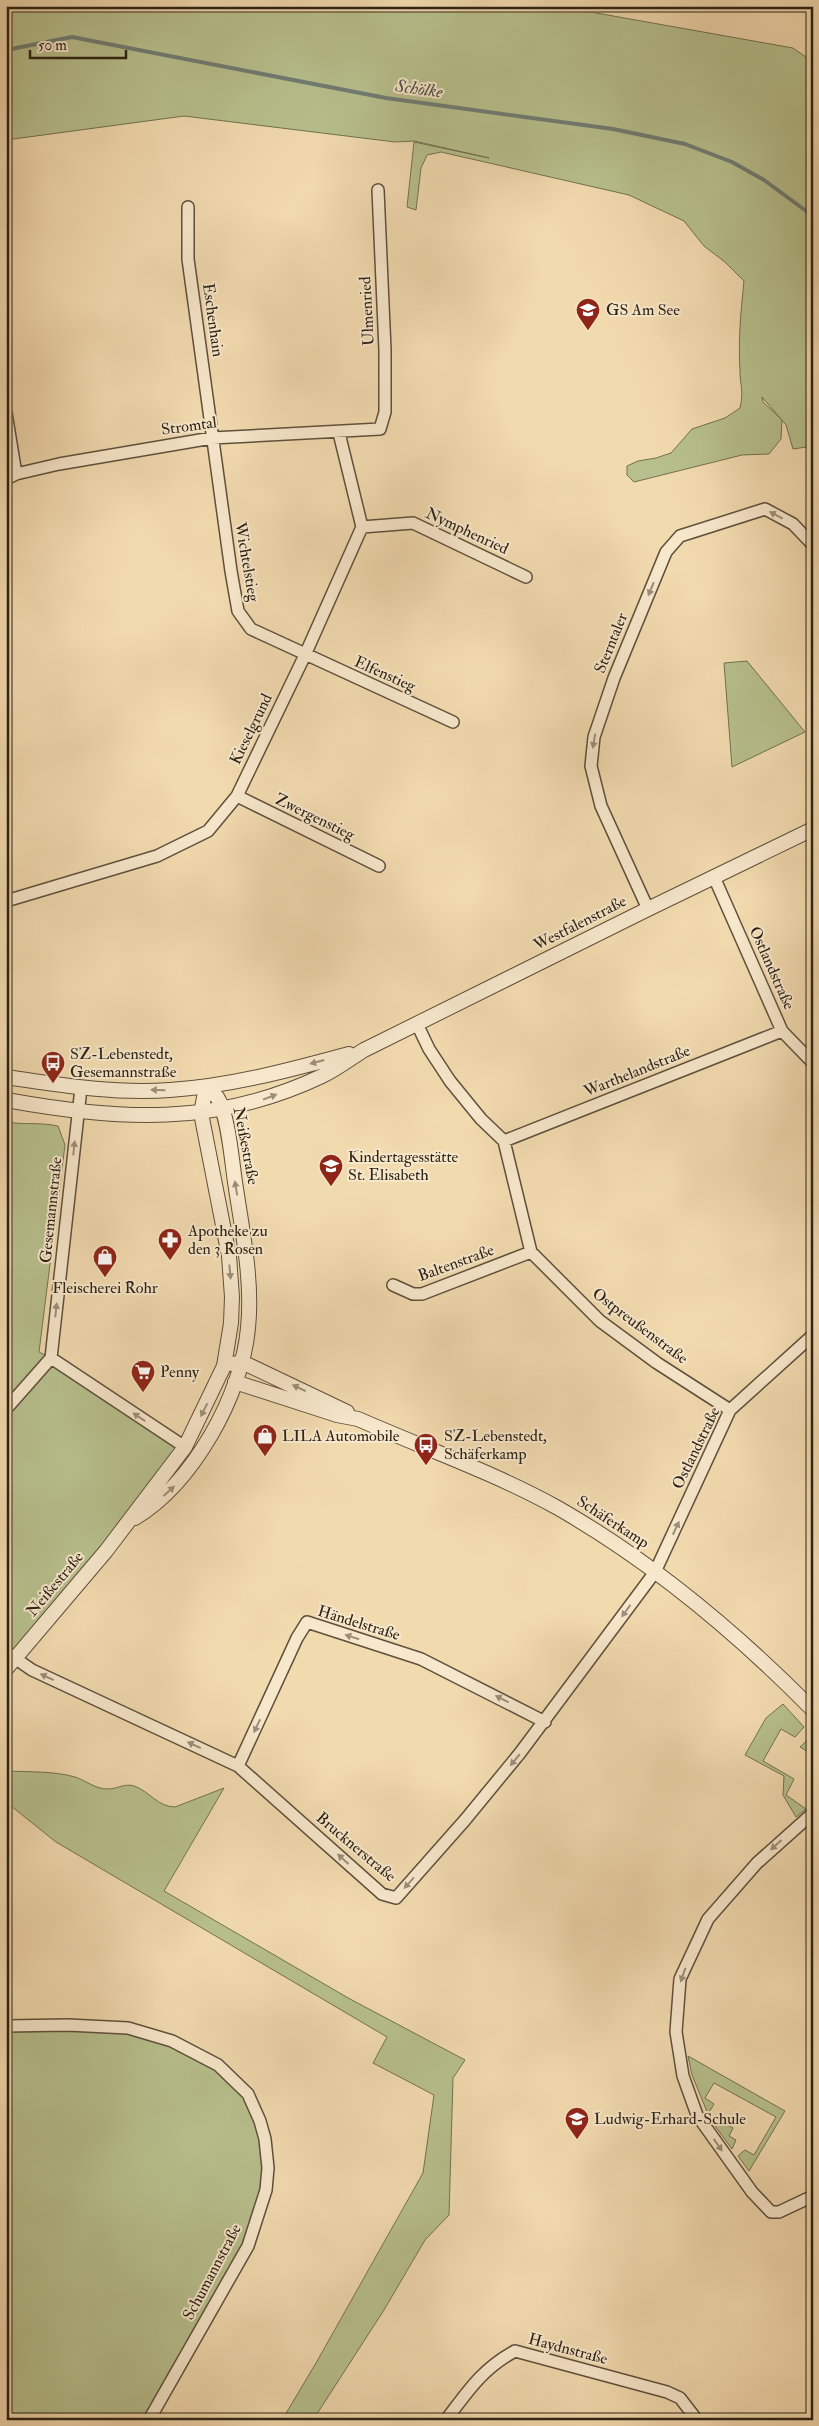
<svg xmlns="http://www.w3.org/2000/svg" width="819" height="2426" font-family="'IM FELL Double Pica',serif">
<rect width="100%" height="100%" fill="#f2daaf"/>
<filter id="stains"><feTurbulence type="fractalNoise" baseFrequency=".004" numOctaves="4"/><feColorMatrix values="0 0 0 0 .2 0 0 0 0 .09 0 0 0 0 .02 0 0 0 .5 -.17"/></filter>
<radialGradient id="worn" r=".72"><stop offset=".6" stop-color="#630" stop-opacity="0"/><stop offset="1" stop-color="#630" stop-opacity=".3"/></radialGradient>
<path fill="#b7c08d" stroke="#727151" d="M 6,6 L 557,6 L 793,48 L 813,62 L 813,446 L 793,449 L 786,425 L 762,397 L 763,402 L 782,420 L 781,439 L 769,454 L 742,455 L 634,482 L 627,475 L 627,466 L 638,461 L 656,458 L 671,453 L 692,429 L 725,418 L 740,408 C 744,391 740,386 740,370 C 738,340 741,310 744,281 L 725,262 L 704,246 L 684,221 L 629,195 L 441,152 L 427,155 L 421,168 L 416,210 L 407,207 L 414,142 L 489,158 L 414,141 L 395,142 L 184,116 L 6,140 Z
M 747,661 L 805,732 L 732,767 L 724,663 Z
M 6,1122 C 25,1125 39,1122 58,1126 L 65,1145 L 39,1352 L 51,1358 L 185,1447 L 6,1669 Z
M 783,1704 L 804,1727 L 795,1737 L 781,1729 L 763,1761 L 794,1779 L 786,1795 L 806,1809 L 796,1817 L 783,1795 L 784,1776 L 745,1755 L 766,1718 Z
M 812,1736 L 813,1737 L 813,1758 L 809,1756 L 810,1753 L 800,1747 Z
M 6,1771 C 29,1772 54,1771 75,1777 C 87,1781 95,1789 108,1789 C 117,1789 125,1783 134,1786 C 149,1791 158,1807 175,1807 L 224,1788 L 164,1891 L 350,1999 L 465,2060 L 453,2078 L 449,2215 L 425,2240 L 384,2310 L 313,2420 L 282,2420 L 316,2363 L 423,2173 L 434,2095 L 373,2063 L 387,2037 L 56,1842 L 6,1802 Z
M 6,2026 L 128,2028 L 220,2062 L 248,2094 L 268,2168 L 248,2246 L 149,2420 L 6,2420 Z
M 688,2056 L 785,2111 L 749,2171 L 738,2156 L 745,2150 L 754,2155 L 776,2117 L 714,2083 L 705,2098 L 714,2104 L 708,2114 L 692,2075 Z
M 722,2122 L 733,2128 L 729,2136 L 736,2140 L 732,2149 L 715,2126 Z"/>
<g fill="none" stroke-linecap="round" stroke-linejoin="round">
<path stroke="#707d74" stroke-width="4" d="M 6,50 L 72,37 L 386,98 L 613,129 L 685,144 L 732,162 L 764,180 L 813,216"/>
<defs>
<path id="minor" d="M 188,207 L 188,259 L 231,571 L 238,611 L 251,629 L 453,722
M 6,413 L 16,474
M 6,479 L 16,474 L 59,464 L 212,438 L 380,429 L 385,412 L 385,350 L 378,190
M 362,527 L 413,523 L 526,577
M 237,796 L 379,866
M 714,877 L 782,1031 L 813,1063
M 6,901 L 157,856 L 208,831 L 237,796 L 305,655 L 362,527 L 339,433
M 648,909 L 601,806 L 591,766 L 594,737 L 614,678 L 666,552 L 680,536 L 765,509 L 793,524 L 813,545
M 417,1024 L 429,1049 L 450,1081 L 481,1119 L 504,1141 L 531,1252 L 600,1321 L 657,1363 L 730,1410
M 504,1141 L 782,1031
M 393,1285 L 413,1294 L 422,1294 L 531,1252
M 51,1358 L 185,1447
M 6,1409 L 51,1358 L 81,1088
M 6,1652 L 32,1670 L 238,1766 L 382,1894 L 396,1898 L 465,1820 L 520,1753 L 655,1572 L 730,1410 L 813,1335
M 238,1766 L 297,1638 L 307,1622 L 421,1659 L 545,1722
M 813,1813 L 757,1863 L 708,1919 L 680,1979 L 676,2032 L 683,2076 L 697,2115 L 752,2192 L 771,2212 L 779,2212 L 813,2196
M 6,2026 L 68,2025 L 128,2028 L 172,2041 L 218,2065 L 248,2094 L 260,2121 L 265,2139 L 268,2168 L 266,2190 L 248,2246 L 149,2420
M 446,2420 C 468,2391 482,2369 515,2351 L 667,2392 L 680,2398 L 697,2420"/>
<path id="tertiary" d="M 6,1077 C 60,1085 115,1094 170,1090 C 231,1086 290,1070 349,1054
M 6,1100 C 119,1120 215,1127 322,1076 C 337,1069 351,1058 364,1050 L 648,909 L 813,829
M 232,1364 L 242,1362 L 347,1412
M 235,1382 L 337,1415 L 358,1419 C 424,1448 495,1473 558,1508 C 654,1563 736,1632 813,1710
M 135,1518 C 193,1483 242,1395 248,1328 C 253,1280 242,1230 235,1182 C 232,1162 228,1113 217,1097 C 214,1093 210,1090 206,1087
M 6,1669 L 106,1551 L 185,1447 L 224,1366 L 231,1323 L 232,1297 L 229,1256 L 201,1113 L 206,1087"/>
</defs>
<use href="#minor" stroke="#5e503c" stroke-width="14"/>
<use href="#tertiary" stroke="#5e503c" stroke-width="16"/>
<use href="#minor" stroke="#f7e7cb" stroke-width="11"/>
<use href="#tertiary" stroke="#f7e7cb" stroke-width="14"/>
</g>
<defs><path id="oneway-solid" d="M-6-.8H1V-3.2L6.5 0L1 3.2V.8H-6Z" transform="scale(1.25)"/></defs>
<g fill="#9c8e79">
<use href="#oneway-solid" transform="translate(776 515) rotate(-152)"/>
<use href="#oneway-solid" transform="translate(651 589) rotate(112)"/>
<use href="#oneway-solid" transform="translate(594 741) rotate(100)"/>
<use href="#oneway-solid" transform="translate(317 1062) rotate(165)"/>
<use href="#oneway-solid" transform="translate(158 1090) rotate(-179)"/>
<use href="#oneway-solid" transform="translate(270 1097) rotate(-21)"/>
<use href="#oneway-solid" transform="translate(74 1148) rotate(-84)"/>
<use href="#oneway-solid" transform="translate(236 1188) rotate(-99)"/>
<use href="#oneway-solid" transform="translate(230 1272) rotate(85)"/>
<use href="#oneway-solid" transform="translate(56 1310) rotate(-84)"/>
<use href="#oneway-solid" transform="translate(299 1388) rotate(-155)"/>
<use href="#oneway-solid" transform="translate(204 1410) rotate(117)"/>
<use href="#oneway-solid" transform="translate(139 1417) rotate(-146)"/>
<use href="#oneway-solid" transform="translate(169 1491) rotate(-42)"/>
<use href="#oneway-solid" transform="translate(676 1528) rotate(-65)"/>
<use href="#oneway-solid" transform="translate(626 1611) rotate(126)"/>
<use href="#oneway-solid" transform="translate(352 1637) rotate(-162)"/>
<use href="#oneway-solid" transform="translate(47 1677) rotate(-155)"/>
<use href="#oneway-solid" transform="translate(502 1699) rotate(-153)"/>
<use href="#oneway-solid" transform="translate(257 1726) rotate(115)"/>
<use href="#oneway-solid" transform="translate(194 1745) rotate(-155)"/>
<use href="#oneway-solid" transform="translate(515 1760) rotate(130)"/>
<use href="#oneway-solid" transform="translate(776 1845) rotate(138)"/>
<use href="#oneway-solid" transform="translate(343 1859) rotate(-138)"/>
<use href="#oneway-solid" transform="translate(409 1883) rotate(132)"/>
<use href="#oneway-solid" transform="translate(683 1975) rotate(109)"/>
<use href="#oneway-solid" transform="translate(718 2145) rotate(55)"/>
</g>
<defs>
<symbol id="school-pin" viewBox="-11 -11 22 30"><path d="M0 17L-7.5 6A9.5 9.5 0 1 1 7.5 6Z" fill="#8f2418" stroke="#f7e7cb"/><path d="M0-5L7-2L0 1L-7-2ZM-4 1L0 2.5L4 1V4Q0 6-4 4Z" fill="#fff"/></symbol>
<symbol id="bus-pin" viewBox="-11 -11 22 30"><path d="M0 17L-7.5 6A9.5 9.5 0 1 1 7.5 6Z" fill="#8f2418" stroke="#f7e7cb"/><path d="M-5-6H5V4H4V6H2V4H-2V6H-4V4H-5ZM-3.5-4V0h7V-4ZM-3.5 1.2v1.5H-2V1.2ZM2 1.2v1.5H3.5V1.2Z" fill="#fff"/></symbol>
<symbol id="pharmacy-pin" viewBox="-11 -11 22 30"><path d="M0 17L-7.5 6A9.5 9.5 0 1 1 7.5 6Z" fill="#8f2418" stroke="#f7e7cb"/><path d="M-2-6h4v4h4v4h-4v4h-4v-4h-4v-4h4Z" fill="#fff"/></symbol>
<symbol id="shop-pin" viewBox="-11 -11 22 30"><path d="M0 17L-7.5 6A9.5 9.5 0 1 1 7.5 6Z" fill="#8f2418" stroke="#f7e7cb"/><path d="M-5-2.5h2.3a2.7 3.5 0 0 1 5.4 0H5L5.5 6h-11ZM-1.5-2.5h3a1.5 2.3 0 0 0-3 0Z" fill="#fff"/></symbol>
<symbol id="supermarket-pin" viewBox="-11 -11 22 30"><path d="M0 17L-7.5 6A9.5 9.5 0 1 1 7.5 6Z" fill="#8f2418" stroke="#f7e7cb"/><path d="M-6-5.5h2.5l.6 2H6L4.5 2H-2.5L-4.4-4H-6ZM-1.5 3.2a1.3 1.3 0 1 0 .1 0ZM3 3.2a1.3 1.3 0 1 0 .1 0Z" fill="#fff"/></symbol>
</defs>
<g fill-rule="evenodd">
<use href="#school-pin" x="574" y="296" width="28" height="38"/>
<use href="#bus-pin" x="39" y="1049" width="28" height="38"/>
<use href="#school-pin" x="317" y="1152" width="28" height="38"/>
<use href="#pharmacy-pin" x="156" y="1226" width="28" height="38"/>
<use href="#shop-pin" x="91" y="1243" width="28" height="38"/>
<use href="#supermarket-pin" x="129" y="1358" width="28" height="38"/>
<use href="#shop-pin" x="251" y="1422" width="28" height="38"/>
<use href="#bus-pin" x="412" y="1431" width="28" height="38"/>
<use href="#school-pin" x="563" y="2105" width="28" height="38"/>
</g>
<g text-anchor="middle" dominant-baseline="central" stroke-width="4" stroke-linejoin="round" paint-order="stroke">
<g font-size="16" fill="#2c2215" stroke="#f7e7cb" text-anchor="start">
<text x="606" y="310">GS Am See</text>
<text x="70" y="1054">SZ-Lebenstedt,<tspan x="70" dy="18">Gesemannstraße</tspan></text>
<text x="348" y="1157">Kindertagesstätte<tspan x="348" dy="18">St. Elisabeth</tspan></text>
<text x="188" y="1231">Apotheke zu<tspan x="188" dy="18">den 3 Rosen</tspan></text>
<text x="105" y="1288" text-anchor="middle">Fleischerei Rohr</text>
<text x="160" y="1372">Penny</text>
<text x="282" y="1436">LILA Automobile</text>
<text x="444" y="1436">SZ-Lebenstedt,<tspan x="444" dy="18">Schäferkamp</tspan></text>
<text x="594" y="2119">Ludwig-Erhard-Schule</text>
</g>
<g font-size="16" fill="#2c2215" stroke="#f7e7cb">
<text transform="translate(367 311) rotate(-93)">Ulmenried</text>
<text transform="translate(213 320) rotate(82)">Eschenhain</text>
<text transform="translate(189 426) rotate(-8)">Stromtal</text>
<text transform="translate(467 531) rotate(25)">Nymphenried</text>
<text transform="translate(247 562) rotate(80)">Wichtelstieg</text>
<text transform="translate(611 643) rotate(-68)">Sterntaler</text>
<text transform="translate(385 674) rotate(24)">Elfenstieg</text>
<text transform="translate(251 729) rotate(-64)">Kieselgrund</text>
<text transform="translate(315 817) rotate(26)">Zwergenstieg</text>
<text transform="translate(580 923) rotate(-27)">Westfalenstraße</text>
<text transform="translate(772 968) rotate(66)">Ostlandstraße</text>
<text transform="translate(637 1071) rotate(-22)">Warthelandstraße</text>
<text transform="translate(246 1146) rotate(79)">Neißestraße</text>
<text transform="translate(51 1210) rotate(-84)">Gesemannstraße</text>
<text transform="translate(456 1263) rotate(-20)">Baltenstraße</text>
<text transform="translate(640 1326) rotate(37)">Ostpreußenstraße</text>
<text transform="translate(696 1448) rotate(-64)">Ostlandstraße</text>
<text transform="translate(613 1522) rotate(33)">Schäferkamp</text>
<text transform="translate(55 1584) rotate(-50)">Neißestraße</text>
<text transform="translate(359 1623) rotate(17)">Händelstraße</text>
<text transform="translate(356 1847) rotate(40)">Brucknerstraße</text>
<text transform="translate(212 2272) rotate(-62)">Schumannstraße</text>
<text transform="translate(568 2349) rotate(15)">Haydnstraße</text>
</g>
<g font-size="18" font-style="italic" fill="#4e4f44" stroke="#f7e7cb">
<text transform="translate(419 89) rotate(8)">Schölke</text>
</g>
</g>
<rect width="819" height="2426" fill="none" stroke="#f2daaf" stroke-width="25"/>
<rect x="8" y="8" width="804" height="2411" fill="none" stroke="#2c2215" stroke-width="2.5"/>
<rect x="12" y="12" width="794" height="2401" fill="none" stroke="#2c2215"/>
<path d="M30 50v8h96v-8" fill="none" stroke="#2c2215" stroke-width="2.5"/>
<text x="38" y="50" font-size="15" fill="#2c2215" stroke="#f7e7cb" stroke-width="4" paint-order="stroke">50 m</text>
<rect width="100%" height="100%" filter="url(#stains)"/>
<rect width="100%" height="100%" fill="url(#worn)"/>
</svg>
